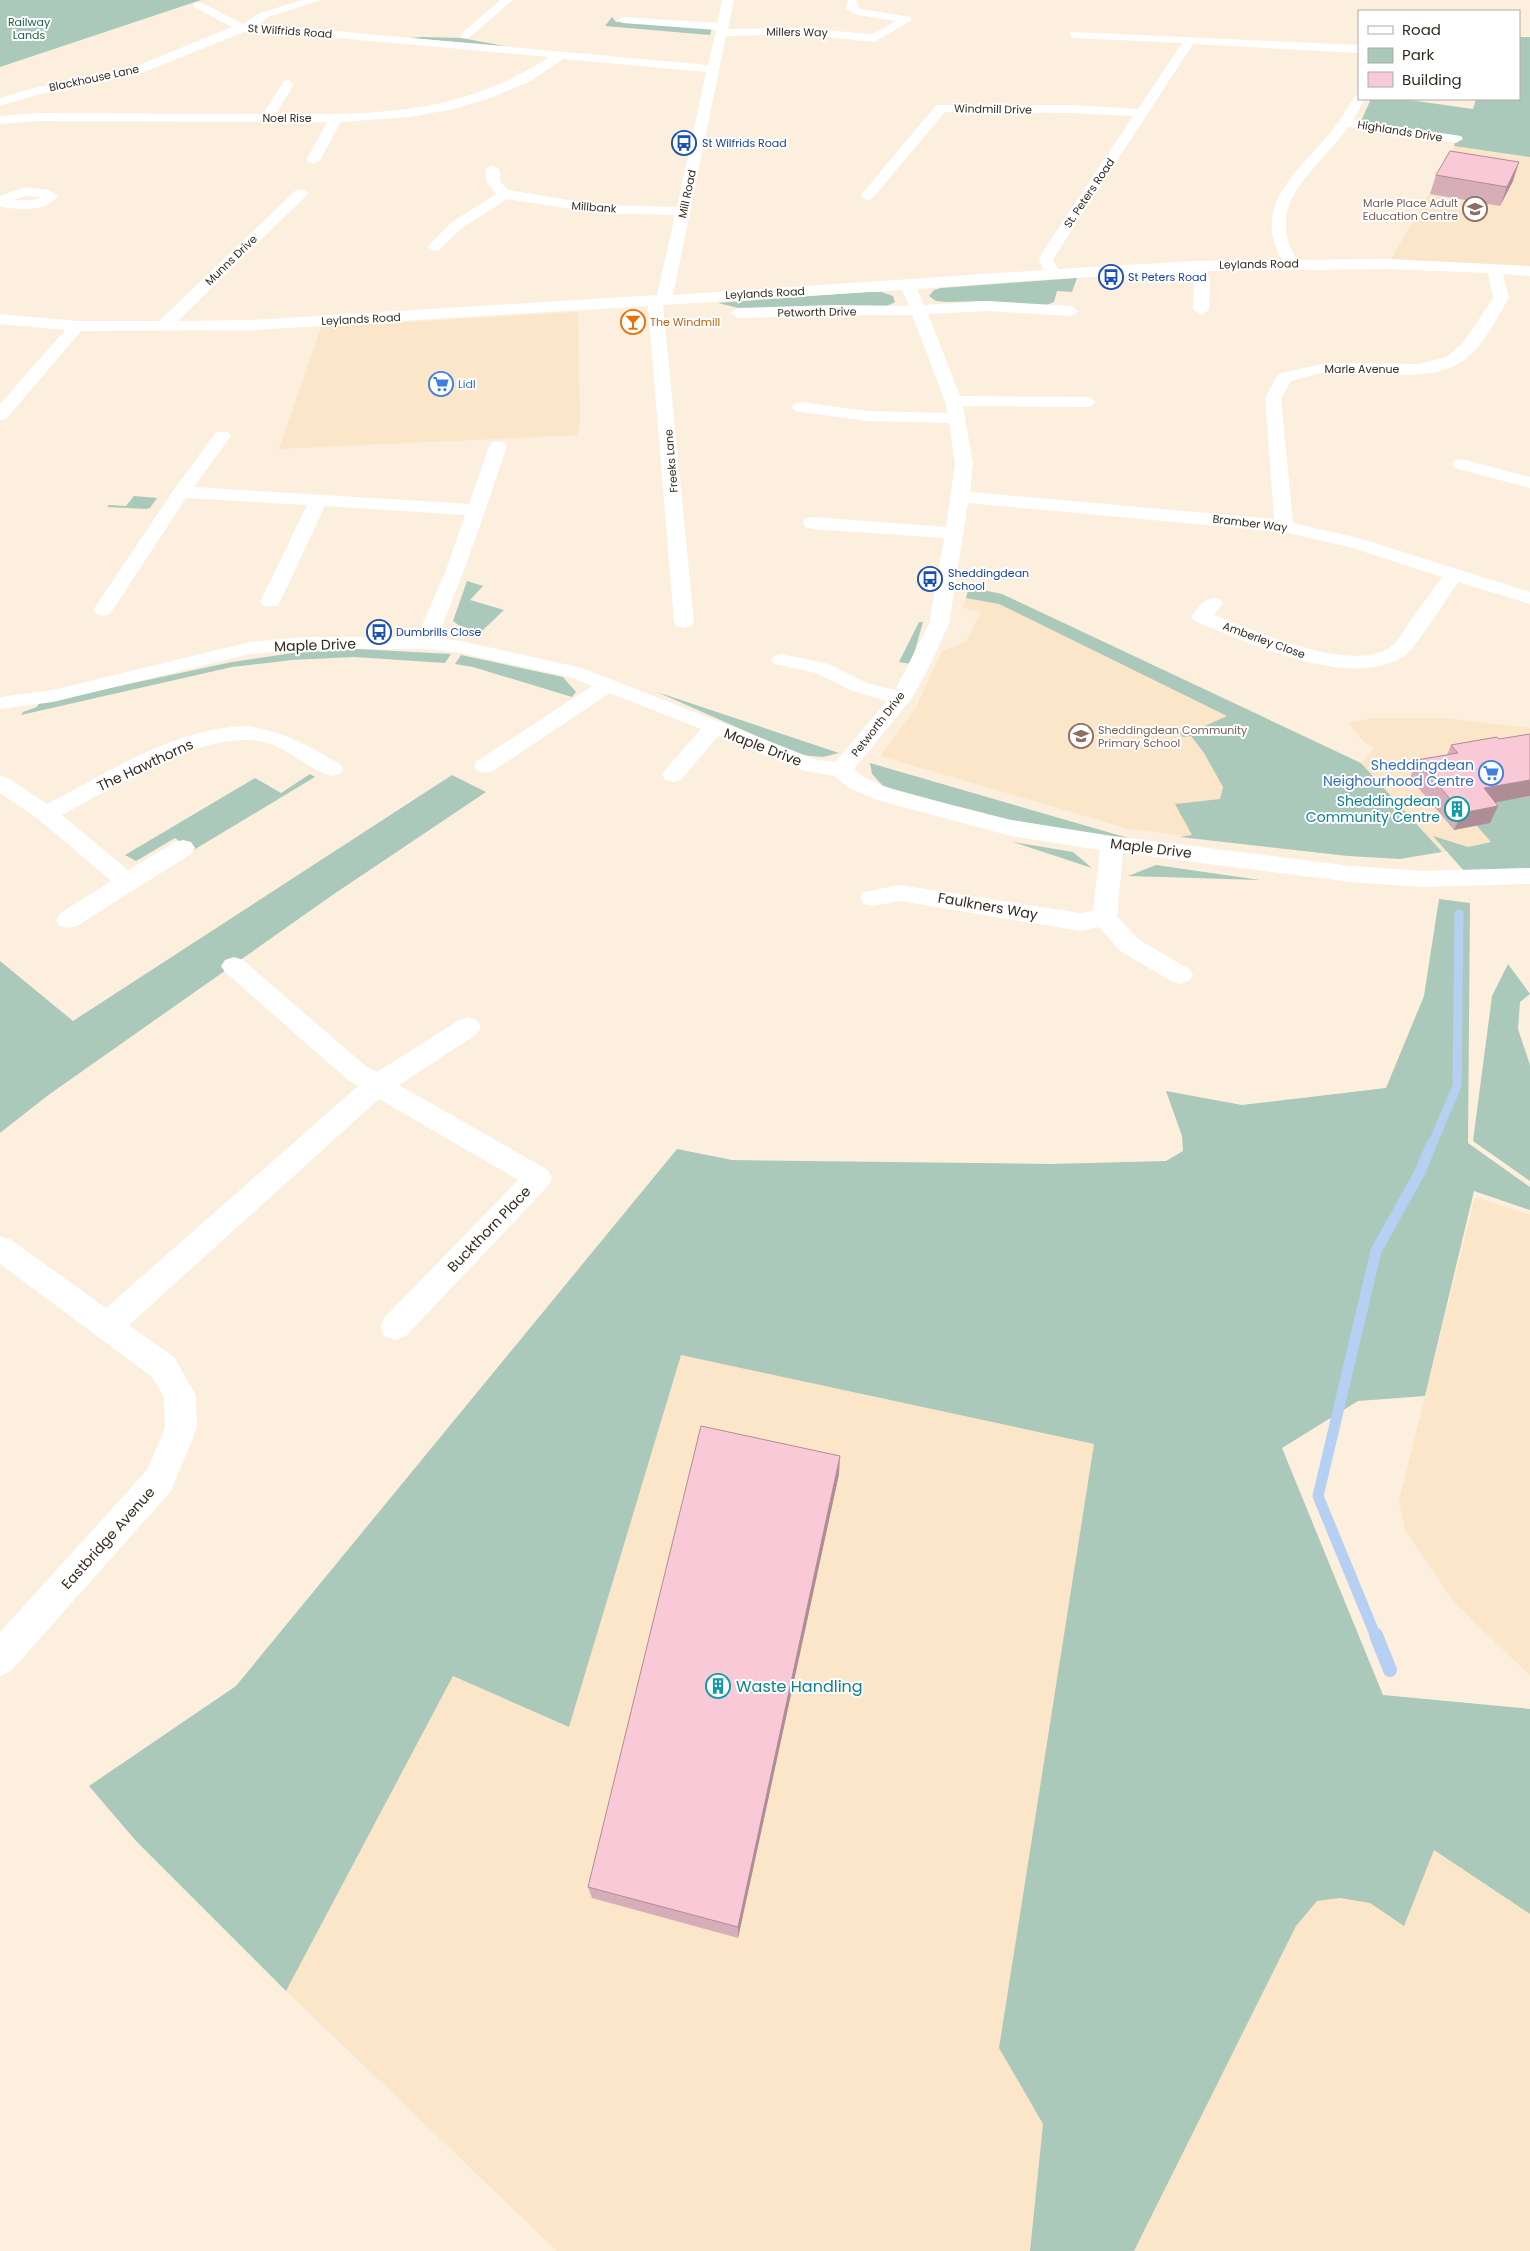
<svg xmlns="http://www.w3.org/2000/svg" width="1530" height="2251" font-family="Poppins,sans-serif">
<rect width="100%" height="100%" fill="#fcefdd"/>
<path fill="#fbe6c9" d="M 1454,146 L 1530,157 L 1530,271 L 1388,264 L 1444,169 Z
M 578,312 L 580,422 L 577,435 L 279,449 L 321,327 Z
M 966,598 L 999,604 L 1089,647 L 1341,773 L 1348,856 L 1129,829 L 880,756 L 916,707 L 942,651 L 966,642 L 981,612 L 963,608 Z
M 1372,718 L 1443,718 L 1530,728 L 1530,838 L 1442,852 L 1361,763 L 1374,748 L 1363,741 L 1348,723 Z
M 1475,1197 L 1530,1215 L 1530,1676 L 1453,1601 L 1405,1530 L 1399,1501 Z
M 681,1355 L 1094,1444 L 1000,2048 L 1043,2124 L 1030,2251 L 557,2251 L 286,1991 L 453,1676 L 569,1727 Z
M 1434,1850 L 1530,1913 L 1530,2251 L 1134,2251 L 1296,1926 L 1317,1901 L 1340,1898 L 1370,1903 L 1404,1925 Z"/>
<path fill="#aac9ba" d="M 0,0 L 201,0 L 0,67 Z
M 612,17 L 616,22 L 712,28 L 710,35 L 605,26 Z
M 422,37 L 461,38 L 505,46 L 409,38 Z
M 1519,37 L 1530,37 L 1530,157 L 1454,146 L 1457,136 L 1361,121 L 1371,99 L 1402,99 L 1473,109 L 1476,99 L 1519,99 Z
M 1077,278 L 1072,292 L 1057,291 L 1054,302 L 1044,306 L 984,301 L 947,302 L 936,301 L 929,296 L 934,290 L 941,288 Z
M 865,292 L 881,292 L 893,296 L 895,302 L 887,306 L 743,309 L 718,303 Z
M 134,496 L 157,498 L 150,508 L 146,509 L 107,507 L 109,505 L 126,506 Z
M 467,581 L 483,586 L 470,600 L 504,610 L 482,631 L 460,626 L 453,621 Z
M 969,587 L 1002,594 L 1361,763 L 1442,852 L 1400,859 L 1348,856 L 1180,837 L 1192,835 L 1175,804 L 1220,799 L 1223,787 L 1204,753 L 1191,736 L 1183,737 L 1179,732 L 1198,729 L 1227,716 L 999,604 L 966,598 Z
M 919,622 L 923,622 L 911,664 L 899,662 Z
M 358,649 L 451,654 L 445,663 L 354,657 L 292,660 L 232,667 L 21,715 L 23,712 L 37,707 L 39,703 L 232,662 L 293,653 Z
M 461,655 L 563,677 L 576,692 L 572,697 L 473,667 L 455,664 Z
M 657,692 L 839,753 L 823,757 L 800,755 Z
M 870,763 L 1149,844 L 994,817 L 883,786 L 872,774 Z
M 310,774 L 315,777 L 192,851 L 175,838 L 136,861 L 125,855 L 255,778 L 281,793 Z
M 452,775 L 486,792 L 334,894 L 47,1096 L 0,1133 L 0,961 L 73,1021 Z
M 1462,791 L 1519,798 L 1530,796 L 1530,871 L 1465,872 L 1433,836 L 1468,847 L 1491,842 L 1477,826 Z
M 1013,842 L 1073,852 L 1092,868 Z
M 1156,865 L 1260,880 L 1128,876 Z
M 1439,899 L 1470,903 L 1468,1143 L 1530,1187 L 1530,1210 L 1474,1191 L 1425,1396 L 1358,1401 L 1282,1448 L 1383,1695 L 1530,1709 L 1530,1914 L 1434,1850 L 1404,1926 L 1370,1903 L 1340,1898 L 1317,1901 L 1296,1926 L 1134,2251 L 1030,2251 L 1043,2124 L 999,2048 L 1094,1444 L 681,1355 L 569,1727 L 453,1676 L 286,1991 L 136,1841 L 89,1786 L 236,1686 L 677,1149 L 732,1160 L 1050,1164 L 1166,1161 L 1183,1151 L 1182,1136 L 1166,1091 L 1242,1105 L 1386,1088 L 1424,996 Z
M 1508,964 L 1530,994 L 1520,1002 L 1518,1029 L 1530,1065 L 1530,1181 L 1473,1141 L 1492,996 Z"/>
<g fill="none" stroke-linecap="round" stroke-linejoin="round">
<path stroke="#b6d0f3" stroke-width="9" d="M 1431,1147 L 1457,1086 L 1459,914"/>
<path stroke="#b6d0f3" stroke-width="11" d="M 1376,1637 L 1318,1496 L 1376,1251 L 1420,1172 L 1431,1145"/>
<path stroke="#b6d0f3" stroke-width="14" d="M 1376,1635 L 1390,1670"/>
<path fill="#fff" fill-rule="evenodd" d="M 303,0 L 321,0 L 268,17 L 259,24 L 708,65 L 716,30 L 623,23 L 617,20 L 623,17 L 717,23 L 722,0 L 734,0 L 728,29 L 798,28 L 872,34 L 896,21 L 857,15 L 846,9 L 848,0 L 856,0 L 860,9 L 911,17 L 911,21 L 874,42 L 798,34 L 726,36 L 673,295 L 1044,270 L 1039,259 L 1047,245 L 1133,116 L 1070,113 L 945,112 L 872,199 L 867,200 L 860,196 L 936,105 L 1070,105 L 1138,109 L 1182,43 L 1074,38 L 1070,36 L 1070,32 L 1359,45 L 1359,53 L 1193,44 L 1053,259 L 1058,269 L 1195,261 L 1282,260 C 1250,206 1299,170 1331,132 C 1340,121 1347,108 1355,96 L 1359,95 L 1359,99 L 1365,99 L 1353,120 L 1461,136 L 1463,139 L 1456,143 L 1348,127 C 1319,170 1261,202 1297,260 L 1388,259 L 1530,266 L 1530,276 L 1503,274 L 1509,298 C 1497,317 1487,340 1470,355 C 1434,388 1375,369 1332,372 C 1317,373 1304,377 1291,381 L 1281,398 L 1293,523 L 1362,539 L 1530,592 L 1530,604 L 1458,582 C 1450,594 1414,650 1405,656 C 1347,691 1251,643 1194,621 L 1191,617 C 1199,606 1206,595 1220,599 L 1223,603 L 1214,615 C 1253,630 1356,677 1393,645 C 1400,639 1405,628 1411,620 C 1421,606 1432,591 1442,577 L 1349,547 L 1284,532 L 968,503 L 949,624 L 929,667 L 912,698 L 854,769 L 865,778 L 893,790 L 1011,820 L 1112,836 L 1351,866 L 1423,871 L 1530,868 L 1530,884 L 1423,887 L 1351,882 L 1123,853 L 1117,916 L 1138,939 L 1189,969 L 1193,975 L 1189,981 L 1180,984 L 1171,981 L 1120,951 L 1099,927 L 1080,931 L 900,901 L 872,906 L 863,904 L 860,898 L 863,892 L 900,885 L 1080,913 L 1093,911 L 1100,850 L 1011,836 L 877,800 L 849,788 L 834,776 L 805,771 L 718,736 L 681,780 L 673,782 L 665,780 L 662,775 L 665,770 L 701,729 L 610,693 L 493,771 L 485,773 L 477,771 L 474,766 L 477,761 L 592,686 L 569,677 L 461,653 L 425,649 L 305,649 L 250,654 L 53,702 L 0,709 L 0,697 L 53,690 L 250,642 L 305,637 L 417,637 L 446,570 L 465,515 L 325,506 L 280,602 L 277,606 L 263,606 L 260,602 L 307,505 L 186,498 L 110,614 L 103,616 L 96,614 L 93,610 L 175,488 L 216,432 L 228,432 L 231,436 L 194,487 L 469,504 L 489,446 L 492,442 L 504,442 L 507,446 C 485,511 464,575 437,638 L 461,641 L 582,668 L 817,760 L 835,762 L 887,701 L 853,691 L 816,673 L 774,664 L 771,660 L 774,656 L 781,654 L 829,664 L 867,683 L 895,690 L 929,624 L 944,538 L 812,529 L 805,527 L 803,523 L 805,519 L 812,517 L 946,527 L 955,464 L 949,423 L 867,421 L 801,412 L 795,411 L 792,407 L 795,403 L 801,402 L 867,411 L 947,413 L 945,401 L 912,315 L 834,315 L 738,318 L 730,313 L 738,308 L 834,305 L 909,306 L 902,290 L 663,305 L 694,622 L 691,626 L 684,628 L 677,626 L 674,622 L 648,306 L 252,330 L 81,331 L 6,419 L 0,420 L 0,404 L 65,330 L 0,324 L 0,314 L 77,321 L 159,321 L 296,190 L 306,190 L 308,193 L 306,196 L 178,321 L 252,320 L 657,295 L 675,215 L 598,213 L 507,199 L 462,228 L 439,250 L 434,251 L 427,247 L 452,222 L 496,194 L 486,181 L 485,169 L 492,165 L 499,169 L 501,183 L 509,190 L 598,205 L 677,207 L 706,72 L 563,59 L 531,81 L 493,97 L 454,109 L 409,117 L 341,122 L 320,160 L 313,164 L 306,160 L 327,122 L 38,121 L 0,124 L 0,116 L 38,113 L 263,114 L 284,81 L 288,80 L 294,84 L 276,114 C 376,115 463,114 549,57 L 249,30 L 142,73 L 36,95 L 0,106 L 0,98 L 34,88 L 134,67 L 232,27 L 194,7 L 194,3 L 202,3 L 243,24 L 260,13 ZM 1388,269 L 1488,273 L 1493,298 L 1463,343 L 1446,357 L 1419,364 L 1326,363 L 1278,374 L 1265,398 L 1274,519 L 970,492 L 973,464 L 963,406 L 1086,407 L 1092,406 L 1095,402 L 1092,398 L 1086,397 L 960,396 L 928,314 L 987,311 L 1071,316 L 1079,311 L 1071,306 L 987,301 L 924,305 L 917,289 L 1053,279 L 1190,272 L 1194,279 L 1193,310 L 1201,315 L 1209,310 L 1210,279 L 1205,271 Z
M 500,0 L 513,0 L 469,38 L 461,38 L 461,34 Z
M 25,187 L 49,190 L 58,196 C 45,213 19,209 0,207 L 0,196 ZM 25,196 L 41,197 L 33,200 L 14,200 Z
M 1461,459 L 1530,477 L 1530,488 L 1455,468 L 1452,464 L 1455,460 Z
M 245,726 C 282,730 309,746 340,764 L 343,769 L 340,774 L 332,776 C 307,770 289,748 264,742 C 204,728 114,788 62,815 L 128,870 L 175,842 L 183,840 L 191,842 L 195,848 L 191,854 L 77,926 L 68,928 L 59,926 L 56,920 L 59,914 L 111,881 L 38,819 L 0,793 L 0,776 L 8,778 L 47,804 C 109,772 173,729 245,726 Z
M 234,957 L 243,960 L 367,1067 L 377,1072 L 459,1020 L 468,1017 L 477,1020 L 481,1027 L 477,1034 L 399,1085 L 548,1170 L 552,1178 L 548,1186 L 406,1336 L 395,1340 L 384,1336 L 380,1327 L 384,1318 L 518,1180 L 379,1099 L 129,1325 L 174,1357 L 196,1395 L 197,1428 L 171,1491 L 12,1670 L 0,1676 L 0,1632 L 147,1470 L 165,1428 L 164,1397 L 152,1377 L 0,1264 L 0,1236 L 10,1239 L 106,1308 L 358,1086 L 349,1081 L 225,972 L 221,966 L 225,960 Z"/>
</g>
<path fill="#d6adb9" d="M 1436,175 L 1513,181 L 1500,206 L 1430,194 Z
M 1497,737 L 1496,802 L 1490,823 L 1454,830 L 1410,778 L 1417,760 L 1447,755 L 1451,745 Z
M 839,1474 L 738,1938 L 592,1898 L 588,1887 Z"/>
<path fill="#ae8d96" d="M 1519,162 L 1513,181 L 1500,206 L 1507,187 Z
M 1530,780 L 1530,796 L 1476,806 L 1484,788 Z
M 1498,806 L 1490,823 L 1454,830 L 1462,813 Z
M 840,1456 L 839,1474 L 738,1938 L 738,1927 Z"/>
<path fill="#f9c9d7" stroke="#ae8d96" d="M 1450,151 L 1519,162 L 1507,187 L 1436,175 Z
M 1530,734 L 1530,780 L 1484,788 L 1498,806 L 1462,813 L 1417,760 L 1458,753 L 1451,745 L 1497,737 L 1499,739 Z
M 701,1426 L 840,1456 L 738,1927 L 588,1887 Z"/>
<defs>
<symbol id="bus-ring" viewBox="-11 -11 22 22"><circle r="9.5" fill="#fff" stroke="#1a4fb4" stroke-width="1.5"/><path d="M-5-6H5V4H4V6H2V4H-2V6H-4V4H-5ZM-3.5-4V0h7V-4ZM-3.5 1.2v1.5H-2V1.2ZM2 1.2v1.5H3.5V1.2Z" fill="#1a4fb4"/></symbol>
<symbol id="university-ring" viewBox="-11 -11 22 22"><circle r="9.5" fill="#fff" stroke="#8d6e63" stroke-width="1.5"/><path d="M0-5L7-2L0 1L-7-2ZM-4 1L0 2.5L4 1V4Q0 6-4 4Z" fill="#8d6e63"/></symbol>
<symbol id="bar-ring" viewBox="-11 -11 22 22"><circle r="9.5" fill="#fff" stroke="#e8710a" stroke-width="1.5"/><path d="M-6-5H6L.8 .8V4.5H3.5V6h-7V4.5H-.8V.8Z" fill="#e8710a"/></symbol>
<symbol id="supermarket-ring" viewBox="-11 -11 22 22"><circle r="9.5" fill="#fff" stroke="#3f7fe0" stroke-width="1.5"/><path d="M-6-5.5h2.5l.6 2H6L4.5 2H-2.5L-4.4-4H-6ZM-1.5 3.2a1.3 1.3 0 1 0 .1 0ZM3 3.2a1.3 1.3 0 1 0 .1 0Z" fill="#3f7fe0"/></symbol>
<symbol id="school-ring" viewBox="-11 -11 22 22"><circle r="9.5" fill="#fff" stroke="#8d6e63" stroke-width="1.5"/><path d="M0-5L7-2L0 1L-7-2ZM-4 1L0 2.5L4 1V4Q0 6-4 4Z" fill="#8d6e63"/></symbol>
<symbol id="building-ring" viewBox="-11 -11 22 22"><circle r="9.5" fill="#fff" stroke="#0f9aa8" stroke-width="1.5"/><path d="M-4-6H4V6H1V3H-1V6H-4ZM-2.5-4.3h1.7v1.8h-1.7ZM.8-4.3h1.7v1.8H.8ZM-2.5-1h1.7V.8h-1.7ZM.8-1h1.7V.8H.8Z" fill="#0f9aa8"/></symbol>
</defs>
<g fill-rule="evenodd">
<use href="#bus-ring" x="670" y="129" width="28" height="28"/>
<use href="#university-ring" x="1461" y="195" width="28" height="28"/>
<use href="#bus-ring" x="1097" y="263" width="28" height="28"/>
<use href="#bar-ring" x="619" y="308" width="28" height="28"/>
<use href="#supermarket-ring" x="427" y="370" width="28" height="28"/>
<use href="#bus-ring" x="916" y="565" width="28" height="28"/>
<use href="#bus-ring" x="365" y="618" width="28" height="28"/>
<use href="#school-ring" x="1067" y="722" width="28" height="28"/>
<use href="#supermarket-ring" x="1477" y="759" width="28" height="28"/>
<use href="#building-ring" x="1443" y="795" width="28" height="28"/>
<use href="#building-ring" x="704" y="1672" width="28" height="28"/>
</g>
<g text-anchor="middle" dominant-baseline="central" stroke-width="4" stroke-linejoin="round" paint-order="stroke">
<g font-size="11" fill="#186448" stroke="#fff">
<text x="29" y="22">Railway<tspan x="29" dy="13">Lands</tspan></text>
</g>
<g font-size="11" fill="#342c20" stroke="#fff">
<text transform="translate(290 31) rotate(4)">St Wilfrids Road</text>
<text transform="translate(797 32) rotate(1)">Millers Way</text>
<text transform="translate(94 78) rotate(-12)">Blackhouse Lane</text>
<text transform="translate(993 109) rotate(1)">Windmill Drive</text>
<text x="287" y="118">Noel Rise</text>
<text transform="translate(1400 131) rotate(9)">Highlands Drive</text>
<text transform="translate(1089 193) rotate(-56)">St. Peters Road</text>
<text transform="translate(687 194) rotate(-78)">Mill Road</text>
<text transform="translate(594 207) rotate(4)">Millbank</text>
<text transform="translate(231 260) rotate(-44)">Munns Drive</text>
<text transform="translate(1259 264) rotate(-1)">Leylands Road</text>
<text transform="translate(765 293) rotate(-3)">Leylands Road</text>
<text transform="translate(817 312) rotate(-1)">Petworth Drive</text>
<text transform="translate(361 319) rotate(-3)">Leylands Road</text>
<text x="1362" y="369">Marle Avenue</text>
<text transform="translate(671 461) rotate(-95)">Freeks Lane</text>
<text transform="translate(1250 523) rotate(7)">Bramber Way</text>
<text transform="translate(1264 640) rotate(20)">Amberley Close</text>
<text transform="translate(878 724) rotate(-52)">Petworth Drive</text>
</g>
<g font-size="11" fill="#164399" stroke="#fff" text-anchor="start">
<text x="702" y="143">St Wilfrids Road</text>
<text x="1128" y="277">St Peters Road</text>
<text x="948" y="573">Sheddingdean<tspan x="948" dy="13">School</tspan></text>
<text x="396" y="632">Dumbrills Close</text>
</g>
<g font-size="11" fill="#785e54" stroke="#fff" text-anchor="end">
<text x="1458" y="203">Marle Place Adult<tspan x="1458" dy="13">Education Centre</tspan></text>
<text x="1098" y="730" text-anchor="start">Sheddingdean Community<tspan x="1098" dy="13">Primary School</tspan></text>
</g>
<g font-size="11" fill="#c56008" stroke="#fff" text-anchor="start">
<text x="650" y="322">The Windmill</text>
</g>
<g font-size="11" fill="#366cbe" stroke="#fff" text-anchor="start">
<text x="458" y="384">Lidl</text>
</g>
<g font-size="14" fill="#342c20" stroke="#fff">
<text transform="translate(315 645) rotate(-2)">Maple Drive</text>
<text transform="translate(763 747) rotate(21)">Maple Drive</text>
<text transform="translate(145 765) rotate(-25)">The Hawthorns</text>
<text transform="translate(1151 848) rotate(7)">Maple Drive</text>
<text transform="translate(988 906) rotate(10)">Faulkners Way</text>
<text transform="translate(489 1229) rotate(-46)">Buckthorn Place</text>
<text transform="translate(108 1538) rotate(-48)">Eastbridge Avenue</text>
</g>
<g font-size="14" fill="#366cbe" stroke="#fff" text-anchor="end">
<text x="1474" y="765">Sheddingdean<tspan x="1474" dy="16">Neighourhood Centre</tspan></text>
</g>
<g font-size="14" fill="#0d838f" stroke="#fff" text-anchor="end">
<text x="1440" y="801">Sheddingdean<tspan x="1440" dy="16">Community Centre</tspan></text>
</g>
<g font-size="16" fill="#0d838f" stroke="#fff" text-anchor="start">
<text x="736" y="1686">Waste Handling</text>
</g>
</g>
<rect x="1358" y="10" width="162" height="90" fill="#ffffff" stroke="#aeaba6"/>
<rect x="1368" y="26" width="25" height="8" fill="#ffffff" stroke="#aeaba6"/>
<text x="1402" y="35" font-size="15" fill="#342c20">Road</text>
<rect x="1368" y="48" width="25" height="15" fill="#aac9ba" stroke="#aeaba6"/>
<text x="1402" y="60" font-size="15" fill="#342c20">Park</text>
<rect x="1368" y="72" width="25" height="15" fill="#f9c9d7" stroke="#aeaba6"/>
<text x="1402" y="85" font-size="15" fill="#342c20">Building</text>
</svg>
